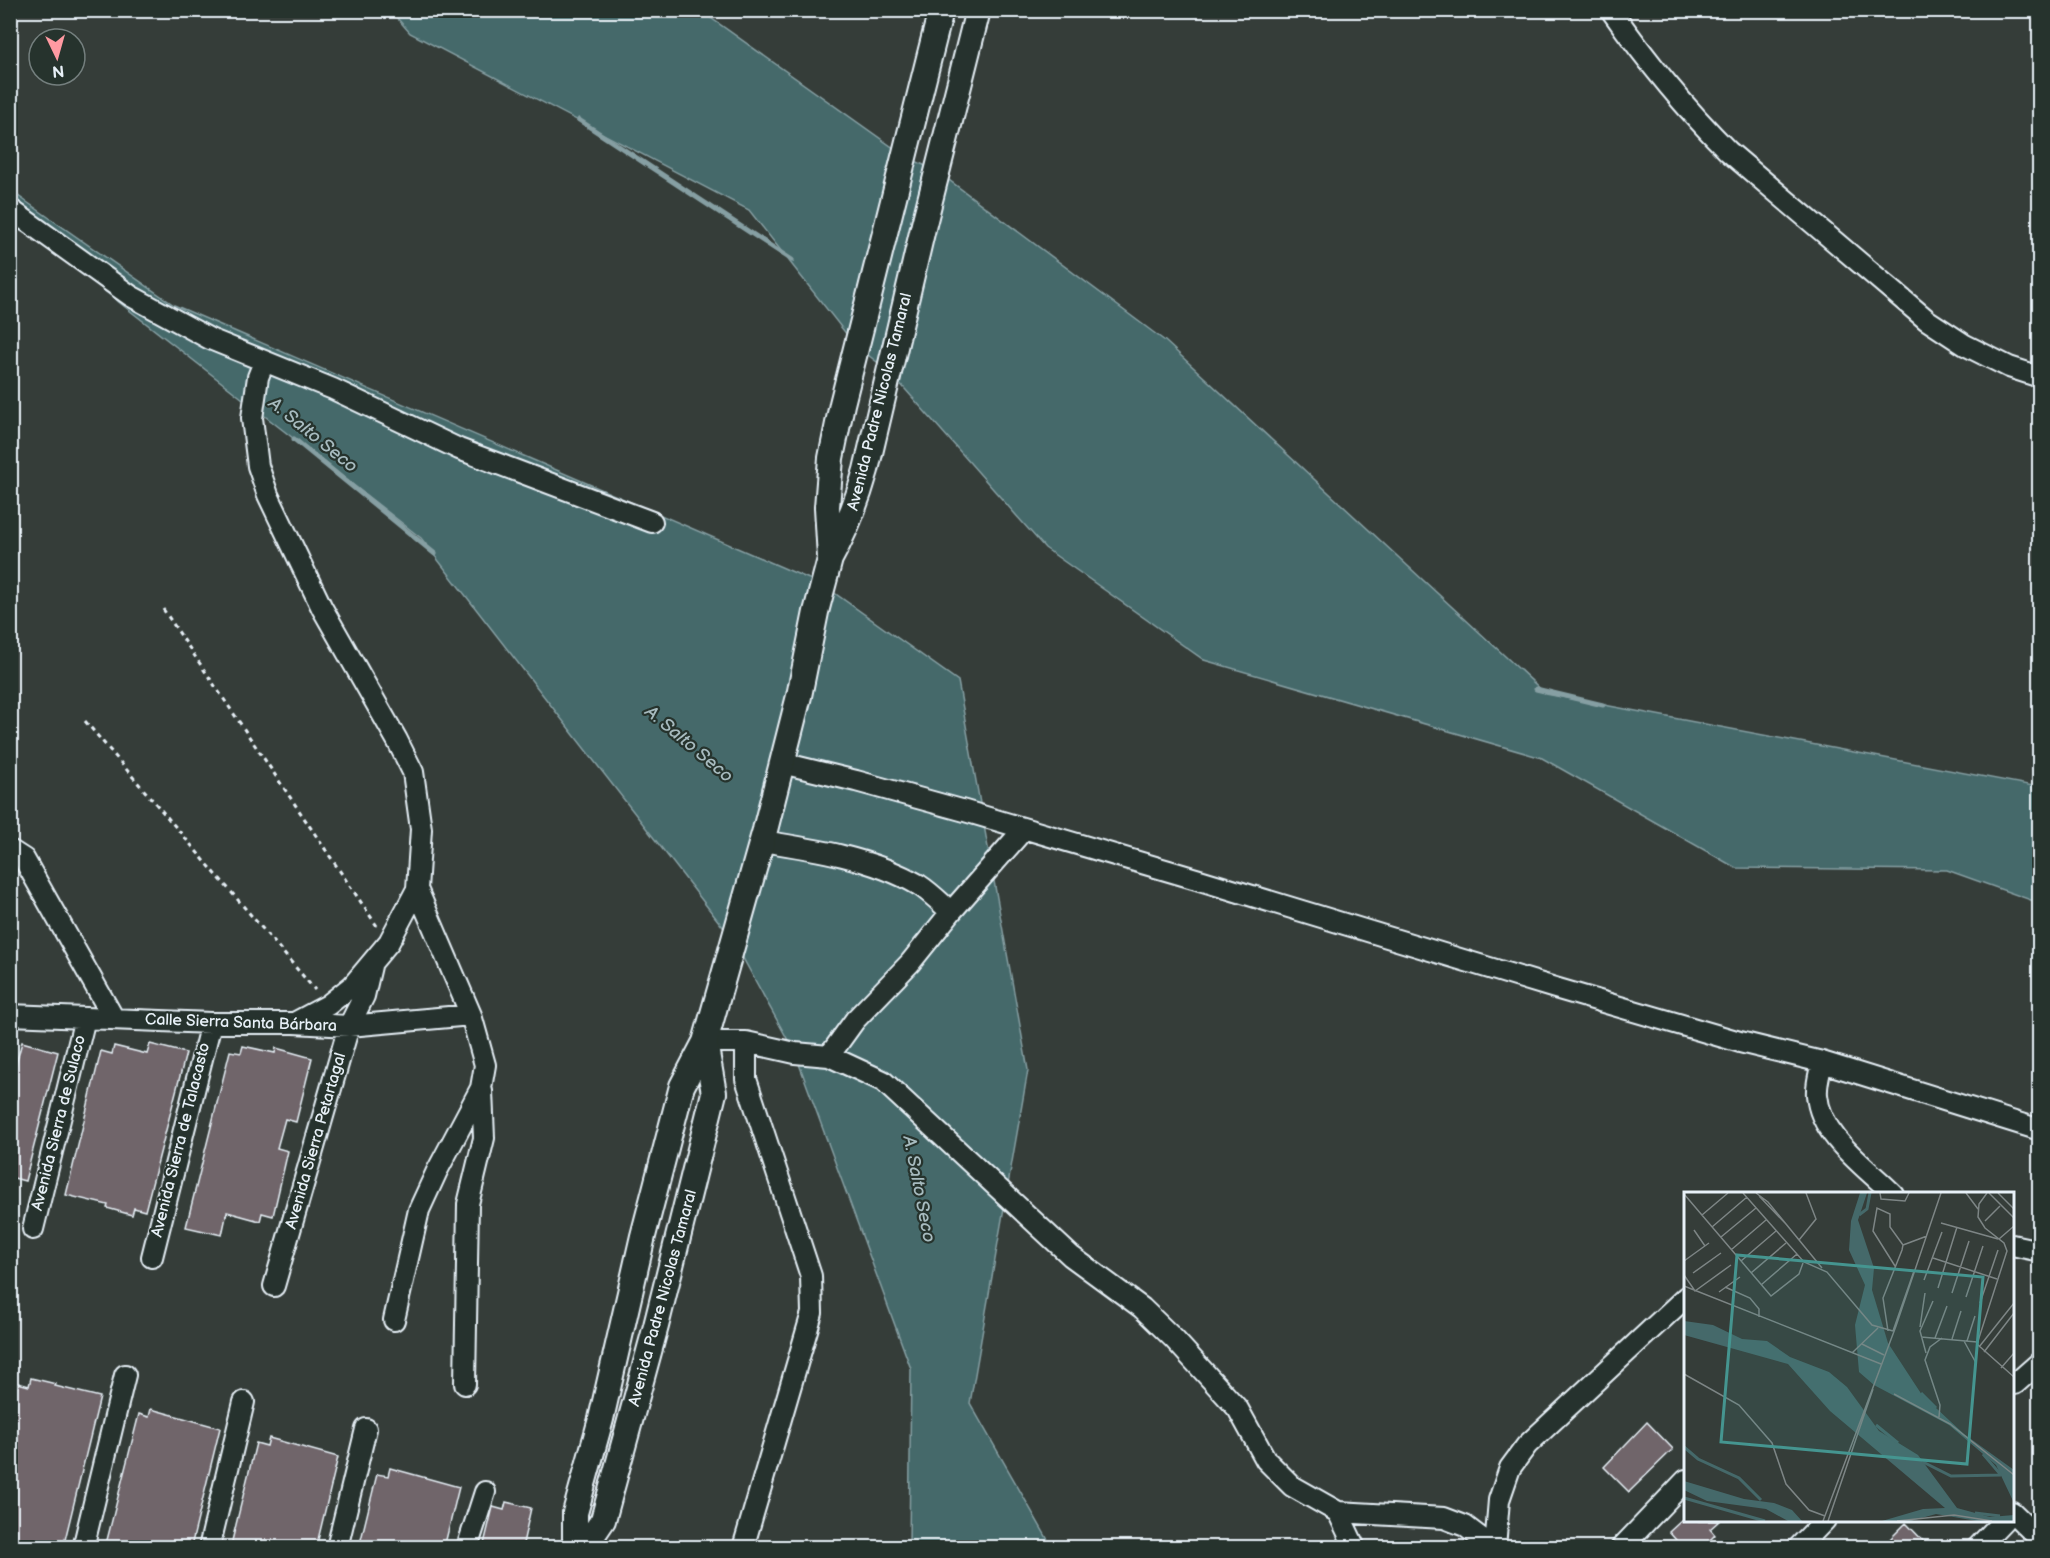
<svg xmlns="http://www.w3.org/2000/svg" width="2050" height="1558" font-family="'Balsamiq Sans',sans-serif">
<rect width="100%" height="100%" fill="#353d39"/>
<filter id="ink" filterUnits="userSpaceOnUse"><feTurbulence type="fractalNoise" baseFrequency=".0167" numOctaves="2"/><feDisplacementMap in="SourceGraphic" scale="12" xChannelSelector="R" yChannelSelector="G"/><feConvolveMatrix kernelMatrix="1 2 1 2 8 2 1 2 1" color-interpolation-filters="sRGB"/></filter>
<g filter="url(#ink)">
<path fill="#45696a" stroke="#869fa3" stroke-width="1.5" d="M 391,11 L 701,11 L 905,156 L 938,172 L 1165,341 L 1546,694 L 2039,787 L 2039,903 L 1947,870 L 1736,868 L 1542,758 L 1204,660 L 1045,548 L 890,372 L 855,345 L 749,210 L 410,33 Z
M 11,191 L 174,305 L 823,585 L 958,681 L 1028,1070 L 970,1403 L 1052,1547 L 909,1547 L 911,1369 L 795,1053 L 733,940 L 421,538 L 47,246 L 11,225 Z"/>
<g fill="none" stroke-linecap="round" stroke-linejoin="round">
<path stroke="#869fa3" stroke-width="5" d="M 579,120 L 792,260
M 294,439 L 435,554
M 1536,689 L 1603,705"/>
</g>
<path fill="#70656a" stroke="#e8f1f8" stroke-width="1.5" d="M 22,1042 L 58,1052 L 25,1181 L 10,1177 L 10,1086 Z
M 150,1044 L 186,1053 L 145,1211 L 134,1208 L 132,1215 L 107,1208 L 108,1205 L 66,1195 L 101,1051 L 112,1054 L 114,1046 L 147,1054 Z
M 243,1046 L 275,1053 L 276,1048 L 312,1058 L 296,1122 L 285,1119 L 277,1148 L 288,1151 L 273,1216 L 262,1213 L 260,1221 L 227,1212 L 222,1235 L 186,1227 L 230,1051 L 241,1053 Z
M 31,1378 L 56,1384 L 55,1386 L 100,1397 L 63,1548 L 10,1548 L 10,1413 L 18,1383 L 29,1386 Z
M 151,1409 L 220,1428 L 191,1547 L 180,1545 L 179,1548 L 105,1548 L 139,1414 L 149,1417 Z
M 1647,1422 L 1673,1449 L 1629,1492 L 1604,1467 Z
M 269,1438 L 338,1457 L 316,1548 L 241,1548 L 231,1545 L 256,1443 L 267,1446 Z
M 390,1468 L 459,1487 L 444,1548 L 359,1548 L 377,1474 L 388,1476 Z
M 506,1502 L 531,1508 L 522,1548 L 483,1548 L 493,1507 L 504,1510 Z
M 1681,1521 L 1719,1521 L 1710,1529 L 1715,1535 L 1702,1548 L 1683,1548 L 1669,1532 Z
M 1906,1523 L 1930,1548 L 1881,1548 Z"/>
<g fill="none" stroke-linecap="round" stroke-linejoin="round">
<defs>
<path id="minor" d="M 1611,10 C 1646,60 1685,108 1728,151 L 1927,320 L 1965,345 L 2009,367 L 2040,377
M 10,209 L 131,296 L 210,339 L 333,389 L 459,449 L 652,522
M 264,362 L 258,377 L 252,418 L 258,466 L 268,495 L 322,608 L 397,740 L 413,772 L 421,829 L 417,889 L 389,942 L 353,985 L 328,1005 L 294,1023
M 782,763 L 856,781 L 965,811 L 1203,881 L 1555,988 L 1740,1042 L 1822,1062 L 2040,1130
M 762,841 C 814,849 872,858 919,885 C 930,892 941,903 951,912
M 10,850 L 24,859 L 114,1019
M 10,1015 L 211,1023 L 294,1023 L 349,1026 L 471,1015
M 705,1042 L 746,1042 L 795,1053 L 829,1056 L 883,1081 L 1071,1256 L 1142,1308 L 1174,1339 L 1238,1409 L 1266,1460 L 1292,1486 L 1338,1512 L 1444,1518 L 1465,1526 L 1494,1548
M 829,1056 L 855,1020 L 910,963 L 951,912 L 1024,829
M 1822,1062 C 1820,1072 1816,1084 1817,1095 C 1820,1136 1865,1166 1893,1194
M 33,1229 L 85,1018
M 2012,1245 L 2040,1251
M 152,1257 L 211,1023
M 274,1286 L 349,1026 L 364,996 L 371,966
M 394,1320 L 419,1210 L 437,1171 L 481,1088 L 485,1065 L 471,1015 L 417,889
M 465,1384 L 468,1204 L 484,1138 L 482,1091
M 2015,1384 L 2040,1362
M 1338,1512 L 1355,1548
M 2012,1512 L 2040,1539
M 83,1548 L 125,1375
M 209,1548 L 244,1402
M 337,1548 L 366,1429
M 467,1548 L 485,1492
M 743,1548 L 812,1313 L 811,1276 L 746,1079 L 746,1042
M 1495,1548 L 1499,1500 L 1510,1468 L 1527,1445 L 1686,1297
M 1621,1548 L 1686,1480
M 1798,1548 L 1825,1520
M 1977,1548 L 2004,1520"/>
<path id="tertiary" d="M 830,558 L 827,507 L 831,458 L 842,404 L 941,10
M 575,1548 L 575,1513 L 601,1419 L 643,1236 L 682,1086 L 705,1042 L 765,830 L 799,696 L 816,612 L 830,559 C 846,530 857,502 866,470 L 924,224 L 978,10
M 584,1548 L 603,1520 L 656,1326 L 714,1093 L 705,1042"/>
</defs>
<use href="#minor" stroke="#e8f1f8" stroke-width="24"/>
<use href="#tertiary" stroke="#e8f1f8" stroke-width="28"/>
<path stroke="#e8f1f8" stroke-width="3" stroke-dasharray="4.5 4.5" stroke-linecap="butt" d="M 163,609 L 377,926
M 85,721 L 315,990"/>
<use href="#minor" stroke="#26332d" stroke-width="20"/>
<use href="#tertiary" stroke="#26332d" stroke-width="24"/>
</g>
</g>
<g text-anchor="middle" dominant-baseline="central" stroke-width="4.5" stroke-linejoin="round" paint-order="stroke">
<g font-size="16" fill="#e8f1f8" stroke="#26332d">
<text transform="translate(880 402) rotate(-76)">Avenida Padre Nicolas Tamaral</text>
<text transform="translate(241 1023) rotate(2)">Calle Sierra Santa Bárbara</text>
<text transform="translate(59 1123) rotate(-76)">Avenida Sierra de Sulaco</text>
<text transform="translate(181 1140) rotate(-76)">Avenida Sierra de Talacasto</text>
<text transform="translate(316 1141) rotate(-74)">Avenida Sierra Petartagal</text>
<text transform="translate(663 1298) rotate(-75)">Avenida Padre Nicolas Tamaral</text>
</g>
<g font-size="18" font-style="italic" fill="#a7bbbf" stroke="#26332d">
<text transform="translate(313 435) rotate(39)">A. Salto Seco</text>
<text transform="translate(689 744) rotate(40)">A. Salto Seco</text>
<text transform="translate(919 1189) rotate(79)">A. Salto Seco</text>
</g>
</g>
<g transform="translate(1684 1192)">
<rect width="330" height="330" fill="#353d39"/>
<path d="M 176,1 L 183,1 L 174,28 L 190,76 L 188,98 L 204,151 L 238,203 L 280,242 L 330,278 L 330,311 L 312,273 L 265,233 L 190,193 L 175,180 L 171,133 L 181,93 L 165,58 L 167,29 ZM 0,129 L 29,133 L 58,147 L 83,149 L 106,165 L 145,180 L 163,195 L 195,239 L 234,263 L 273,316 L 306,325 L 330,323 L 330,329 L 293,329 L 252,322 L 227,329 L 198,329 L 239,317 L 261,316 L 146,219 L 104,172 L 0,143 ZM 0,289 L 60,307 L 90,311 L 108,318 L 118,329 L 104,329 L 82,317 L 23,309 L 0,298 Z" fill="#45696a"/>
<path fill="none" stroke="#45696a" stroke-width="3" d="M 175,23 L 183,17 L 186,1M 237,201 L 252,216M 192,233 L 214,251M 0,255 L 14,267 L 55,286 L 77,308M 299,262 L 317,283M 239,270 L 267,284 L 317,283M 0,306 L 81,329M 291,321 L 316,324"/>
<path fill="none" stroke="#7d8585" stroke-width="1.5" d="M 59,1 L 120,70 L 143,80 L 188,133 L 209,139M 72,1 L 84,10 L 138,76M 196,1 L 197,7 L 221,9 L 225,1M 282,1 L 294,17M 303,1 L 295,12 L 294,25 L 301,36 L 320,51 L 323,59 L 293,152 L 330,185M 305,1 L 330,26M 314,1 L 330,17M 0,2 L 87,104 L 115,82 L 119,71M 75,4 L 101,31M 18,23 L 44,1M 301,29 L 316,14M 257,31 L 314,47M 28,35 L 63,5M 10,38 L 21,54M 37,45 L 72,16M 315,47 L 330,34M 115,48 L 132,27 L 122,1M 219,53 L 243,44M 47,58 L 82,28M 249,66 L 313,87M 0,69 L 25,51M 57,69 L 92,39M 9,81 L 37,61M 67,81 L 102,51M 0,83 L 11,99 L 47,73M 240,88 L 258,40M 77,93 L 113,62M 0,94 L 197,172M 41,95 L 66,106 L 75,117 L 75,125M 254,96 L 273,35M 35,100 L 56,85M 268,101 L 285,49M 282,105 L 299,54M 296,111 L 314,58M 236,135 L 241,101M 204,139 L 199,106 L 218,58 L 219,53 L 206,35 L 206,22 L 193,16 L 189,39 L 211,74M 209,139 L 230,79M 237,145 L 293,150M 251,146 L 263,114M 268,147 L 277,119M 280,149 L 292,171M 283,149 L 291,124M 178,152 L 200,163M 295,155 L 330,111M 300,160 L 330,121M 168,161 L 194,136M 242,161 L 236,139 L 249,109M 317,176 L 330,161M 0,182 L 55,213 L 88,251 L 102,292 L 125,318 L 141,324M 210,202 L 266,232 L 330,283M 255,225 L 256,213 L 241,168 L 246,155 L 258,146M 139,329 L 212,134 L 257,1M 144,329 L 189,197M 213,329 L 270,323 L 308,329"/>
<path fill="#459590" fill-opacity="0.15" stroke="#459590" stroke-width="3" d="M 53,63 L 299,85 L 283,272 L 37,250 Z"/>
<rect width="330" height="330" fill="none" stroke="#e8f1f8" stroke-width="3"/>
</g>
<rect width="2050" height="1558" fill="none" stroke="#26332d" stroke-width="36"/>
<rect x="18" y="18" width="2014" height="1522" fill="none" stroke="#e8f1f8" stroke-width="2" filter="url(#ink)"/>
<g transform="translate(57 57) rotate(175)"><circle r="28" fill="#26332d" stroke="#747f7e" stroke-width="1.5"/>
<path d="M0-4.5L10 22L0 15L-10 22Z" fill="#ff9aa2"/>
<text y="-9" font-size="16" font-weight="bold" text-anchor="middle" fill="#e8f1f8">N</text>
</g>
</svg>
